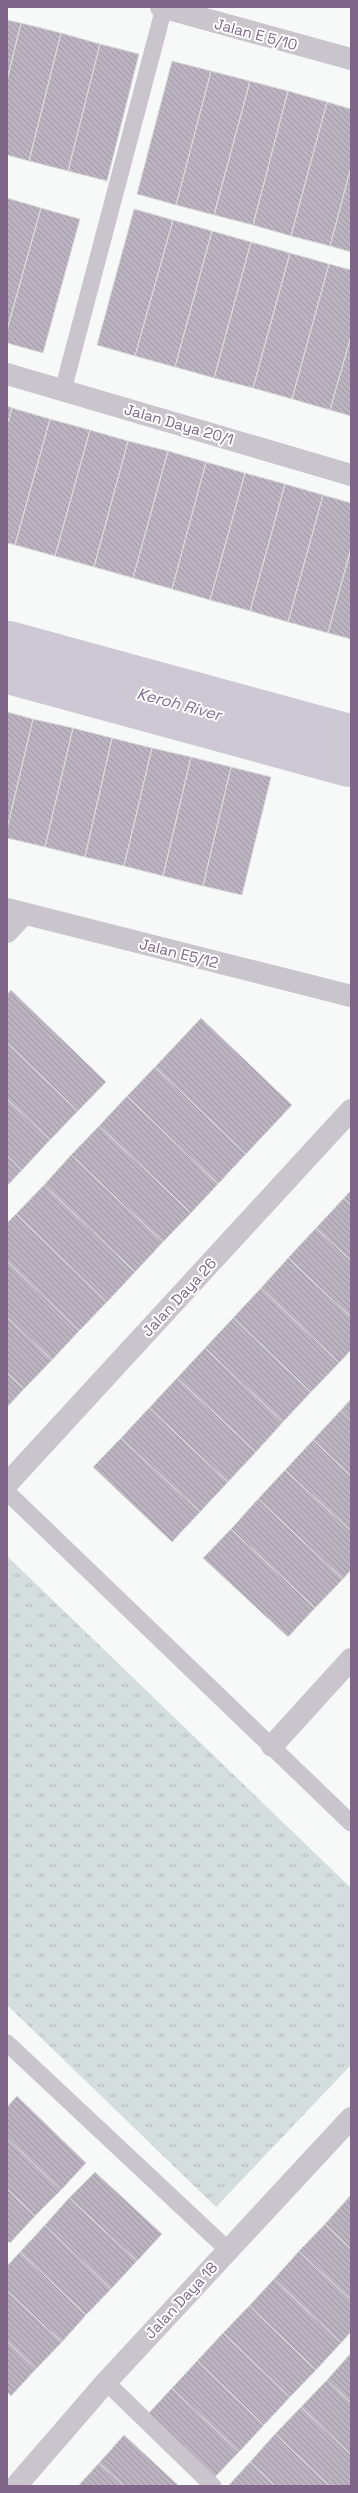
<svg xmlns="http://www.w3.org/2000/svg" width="358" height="2493" font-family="'Space Grotesk',sans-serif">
<defs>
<pattern id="grass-tufts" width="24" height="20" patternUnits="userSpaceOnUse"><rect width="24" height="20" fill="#d5dede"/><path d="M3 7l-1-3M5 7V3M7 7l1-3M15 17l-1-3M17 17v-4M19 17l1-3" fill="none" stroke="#b2b8ba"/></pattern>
<pattern id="building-back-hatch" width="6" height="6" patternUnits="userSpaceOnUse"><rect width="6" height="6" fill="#bcb3c1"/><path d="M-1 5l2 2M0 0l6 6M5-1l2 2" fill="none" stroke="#9e95a3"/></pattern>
</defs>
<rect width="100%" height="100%" fill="#f6f9f7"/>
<path fill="url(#grass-tufts)" d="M 7,1556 L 351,1888 L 351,2065 L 216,2207 L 7,2005 Z"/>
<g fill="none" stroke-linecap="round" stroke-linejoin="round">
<path stroke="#cec7d4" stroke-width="72" d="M 7,657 L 351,751"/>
</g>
<path fill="url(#building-back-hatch)" stroke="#d9dbd9" d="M 7,20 L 21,23 L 7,80 Z
M 21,23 L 61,33 L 29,161 L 7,155 L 7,80 Z
M 61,33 L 100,44 L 68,171 L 29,161 Z
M 100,44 L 139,54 L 107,181 L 68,171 Z
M 172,61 L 211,71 L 176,205 L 137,194 Z
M 211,71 L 250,81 L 214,215 L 176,205 Z
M 250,81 L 288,91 L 253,225 L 214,215 Z
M 288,91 L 327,102 L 291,236 L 253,225 Z
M 327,102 L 351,109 L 351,167 L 330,246 L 291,236 Z
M 351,167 L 351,252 L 330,246 Z
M 7,198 L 41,208 L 7,330 Z
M 41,208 L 80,219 L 43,353 L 7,343 L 7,330 Z
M 134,209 L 173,220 L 135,356 L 97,345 Z
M 173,220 L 212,231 L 175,367 L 135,356 Z
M 212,231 L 251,242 L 214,378 L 175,367 Z
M 251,242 L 290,253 L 253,388 L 214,378 Z
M 290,253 L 329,264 L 292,399 L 253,388 Z
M 329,264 L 351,270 L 351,336 L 330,410 L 292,399 Z
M 351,336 L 351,416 L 330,410 Z
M 7,406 L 12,408 L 7,425 Z
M 12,408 L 50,419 L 15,545 L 7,543 L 7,425 Z
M 50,419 L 90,430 L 55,556 L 15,545 Z
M 90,430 L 128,441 L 94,567 L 55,556 Z
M 128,441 L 168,451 L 133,578 L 94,567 Z
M 168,451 L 206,462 L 172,589 L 133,578 Z
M 206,462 L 245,473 L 210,600 L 172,589 Z
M 245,473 L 285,484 L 250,611 L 210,600 Z
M 285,484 L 323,495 L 288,622 L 250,611 Z
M 323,495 L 351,503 L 351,548 L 328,633 L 288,622 Z
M 351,548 L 351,639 L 328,633 Z
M 7,712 L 33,719 L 7,829 Z
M 33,719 L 73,728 L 45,847 L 7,838 L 7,829 Z
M 73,728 L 112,738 L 85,857 L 45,847 Z
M 112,738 L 152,748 L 124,866 L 85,857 Z
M 152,748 L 191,757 L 163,876 L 124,866 Z
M 191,757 L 231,767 L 203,886 L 163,876 Z
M 231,767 L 271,777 L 242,895 L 203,886 Z
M 11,990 L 106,1082 L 78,1111 L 7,1043 L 7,995 Z
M 201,1018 L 292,1105 L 246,1154 L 155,1067 Z
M 7,1043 L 78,1111 L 50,1140 L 7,1099 Z
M 155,1067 L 246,1154 L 218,1184 L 127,1096 Z
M 127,1096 L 218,1184 L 191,1213 L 99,1126 Z
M 7,1099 L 50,1140 L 22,1170 L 7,1155 Z
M 99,1126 L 191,1213 L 163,1242 L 71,1155 Z
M 7,1155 L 22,1170 L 7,1186 Z
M 71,1155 L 163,1242 L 135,1272 L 44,1185 Z
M 44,1185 L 135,1272 L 107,1302 L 16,1214 Z
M 351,1190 L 351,1205 L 344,1198 Z
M 344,1198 L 351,1205 L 351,1261 L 316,1228 Z
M 16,1214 L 107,1302 L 79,1331 L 7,1261 L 7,1223 Z
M 316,1228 L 351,1261 L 351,1317 L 288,1258 Z
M 288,1258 L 351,1317 L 351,1350 L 339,1363 L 261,1288 Z
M 7,1261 L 79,1331 L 52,1360 L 7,1317 Z
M 261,1288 L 339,1363 L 311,1392 L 233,1318 Z
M 7,1317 L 52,1360 L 24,1389 L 7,1373 Z
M 233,1318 L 311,1392 L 283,1422 L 205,1348 Z
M 205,1348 L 283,1422 L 256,1452 L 177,1378 Z
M 7,1373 L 24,1389 L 7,1407 Z
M 177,1378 L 256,1452 L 228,1482 L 149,1408 Z
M 351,1399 L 351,1420 L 341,1410 Z
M 149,1408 L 228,1482 L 200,1512 L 121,1438 Z
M 341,1410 L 351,1420 L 351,1476 L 313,1440 Z
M 121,1438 L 200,1512 L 172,1542 L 93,1467 Z
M 313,1440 L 351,1476 L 351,1531 L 285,1470 Z
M 285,1470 L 351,1531 L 351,1570 L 343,1579 L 258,1499 Z
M 258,1499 L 343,1579 L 315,1608 L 231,1529 Z
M 231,1529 L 315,1608 L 288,1637 L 203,1558 Z
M 17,2096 L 86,2163 L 61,2190 L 7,2138 L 7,2107 Z
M 7,2138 L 61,2190 L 35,2216 L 7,2189 Z
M 95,2172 L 162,2234 L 137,2261 L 69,2198 Z
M 7,2189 L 35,2216 L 10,2243 L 7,2240 Z
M 350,2196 L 351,2197 L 351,2249 L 325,2224 Z
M 69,2198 L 137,2261 L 111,2289 L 45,2225 Z
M 325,2224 L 351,2249 L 351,2300 L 299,2251 Z
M 45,2225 L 111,2289 L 86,2315 L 20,2252 Z
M 299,2251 L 351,2300 L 351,2332 L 341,2343 L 274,2279 Z
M 20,2252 L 86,2315 L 62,2342 L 7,2291 L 7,2266 Z
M 274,2279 L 341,2343 L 316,2370 L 249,2306 Z
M 7,2291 L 62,2342 L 36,2369 L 7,2341 Z
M 249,2306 L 316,2370 L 290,2397 L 223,2333 Z
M 223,2333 L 290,2397 L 264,2425 L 197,2361 Z
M 7,2341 L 36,2369 L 11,2396 L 7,2392 Z
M 351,2353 L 351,2403 L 327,2380 Z
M 197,2361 L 264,2425 L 239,2452 L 172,2388 Z
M 327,2380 L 351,2403 L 351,2455 L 301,2407 Z
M 172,2388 L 239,2452 L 213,2479 L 146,2416 Z
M 301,2407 L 351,2455 L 351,2483 L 348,2486 L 330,2486 L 275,2434 Z
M 275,2434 L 330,2486 L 275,2486 L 250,2462 Z
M 124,2435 L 179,2486 L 124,2486 L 99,2463 Z
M 250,2462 L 275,2486 L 228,2486 Z
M 99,2463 L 124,2486 L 78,2486 Z"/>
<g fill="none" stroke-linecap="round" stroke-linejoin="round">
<path stroke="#cac4cd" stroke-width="17" d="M 63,390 L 164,8
M 7,1492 L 351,1823
M 7,2043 L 228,2250
M 106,2382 L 213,2486"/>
<path stroke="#cac4cd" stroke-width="22" d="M 161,7 L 351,59
M 7,374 L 351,475
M 7,909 L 351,996
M 7,932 L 24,914
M 7,1484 L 351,1110
M 272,1746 L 351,1659
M 16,2486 L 106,2382 L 351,2118"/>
</g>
<g text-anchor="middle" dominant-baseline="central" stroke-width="4" stroke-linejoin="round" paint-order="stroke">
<g font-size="15" fill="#7f6689" stroke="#fff">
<text transform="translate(256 34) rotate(15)">Jalan E 5/10</text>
<text transform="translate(179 424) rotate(16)">Jalan Daya 20/1</text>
<text transform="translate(179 953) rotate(14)">Jalan E5/12</text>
<text transform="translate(179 1297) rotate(-47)">Jalan Daya 26</text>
<text transform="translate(181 2300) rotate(-47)">Jalan Daya 18</text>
</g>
<g font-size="16" font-style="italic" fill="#826d93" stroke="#fff">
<text transform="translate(179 704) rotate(15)">Keroh River</text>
</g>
</g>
<rect width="358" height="2493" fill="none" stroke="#7f6689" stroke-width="16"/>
</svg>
